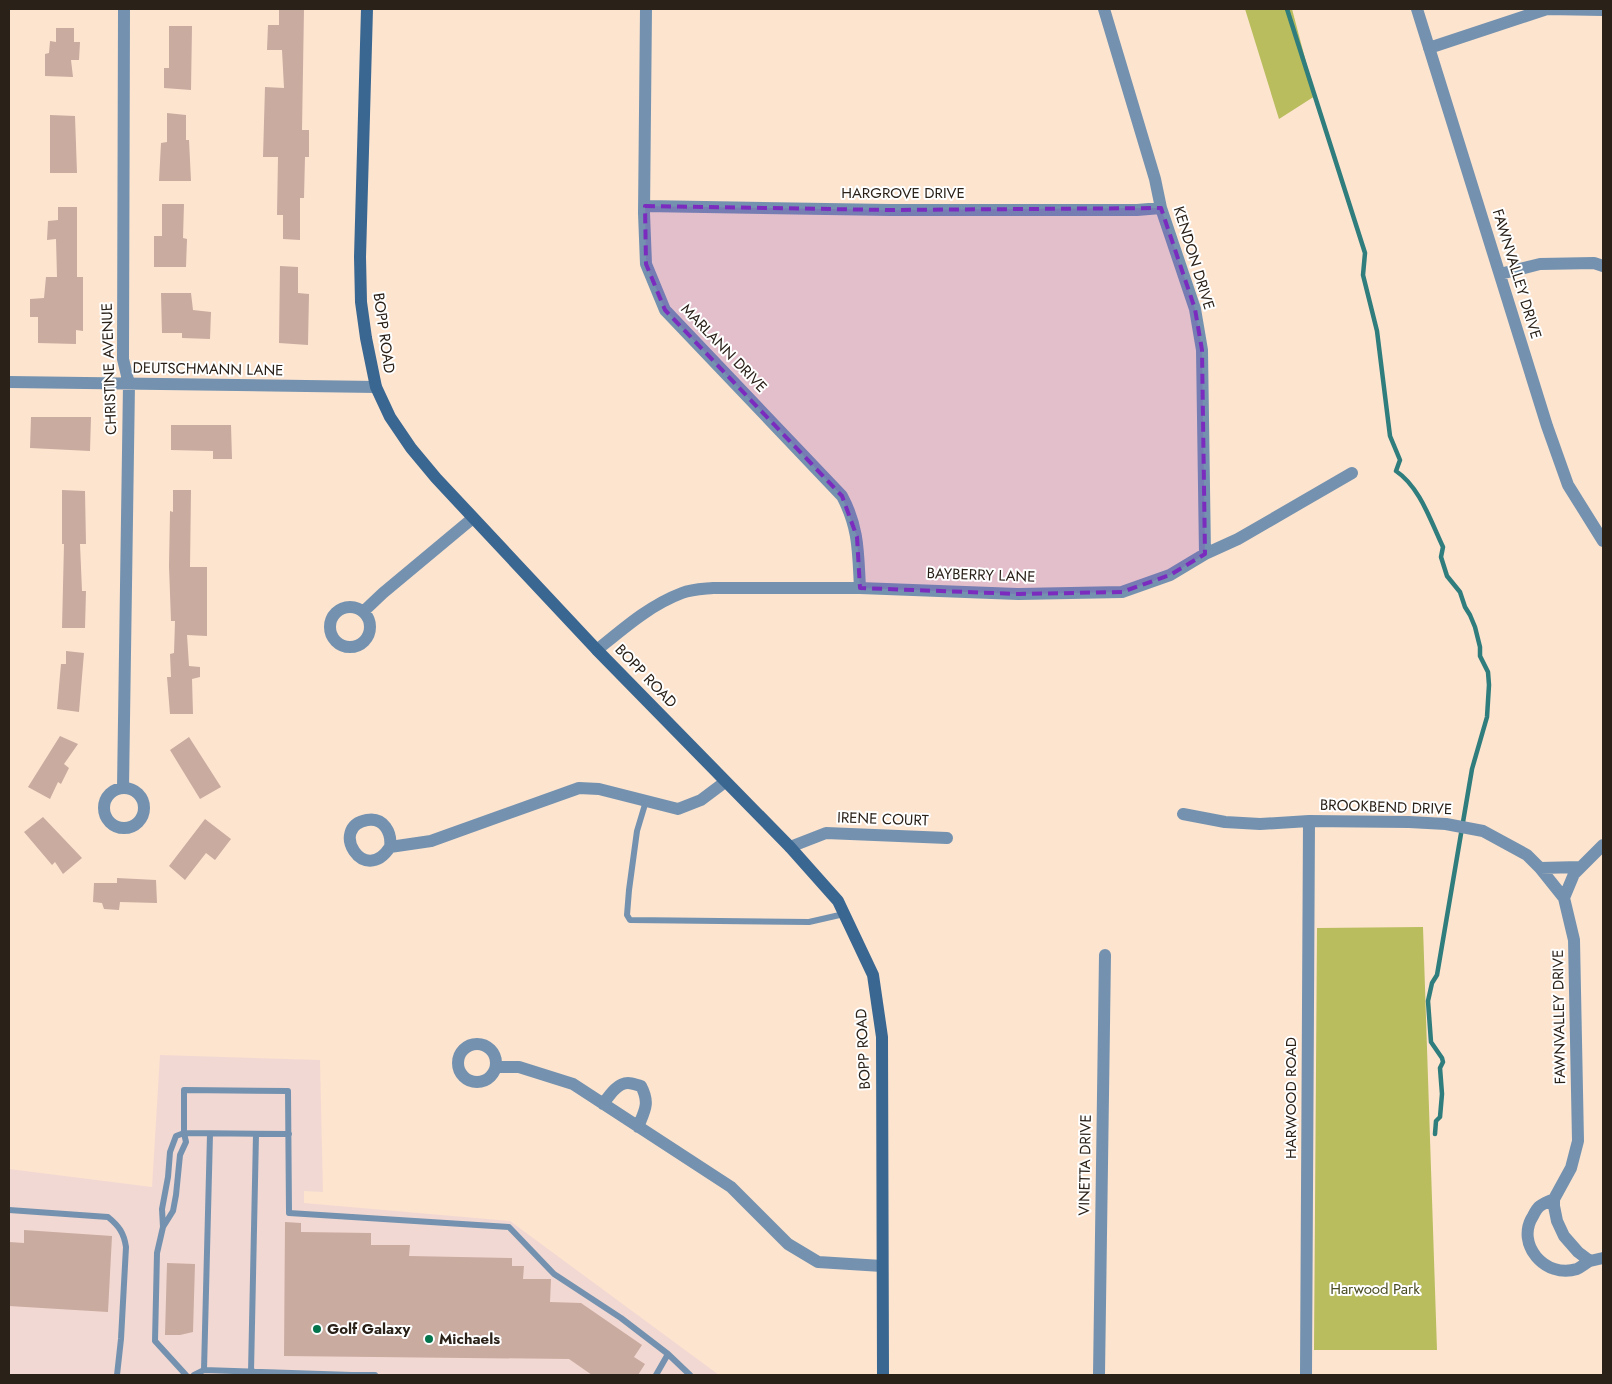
<svg xmlns="http://www.w3.org/2000/svg" width="1612" height="1384" font-family="Jost,sans-serif">
<rect width="100%" height="100%" fill="#fde4cf"/>
<path fill="#f2d8d2" d="M 160,1055 L 320,1060 L 323,1192 L 304,1191 L 304,1203 L 510,1221 L 719,1375 L 9,1375 L 9,1169 L 152,1187 Z"/>
<path fill="#b9bd5e" d="M 1245,9 L 1292,9 L 1315,96 L 1279,119 Z
M 1423,927 L 1437,1350 L 1314,1350 L 1317,928 Z"/>
<g fill="none" stroke-linecap="round" stroke-linejoin="round">
<path stroke="#307d7e" stroke-width="4.5" d="M 1287,9 L 1365,253 L 1363,275 L 1377,331 L 1390,436 L 1400,460 L 1396,471 C 1420,487 1431,522 1443,547 L 1441,557 L 1447,576 L 1460,592 L 1465,607 L 1470,615 L 1475,627 L 1480,647 L 1480,656 L 1488,672 L 1489,685 L 1487,717 L 1472,769 L 1437,975 L 1432,983 L 1428,1001 L 1431,1042 L 1442,1058 L 1443,1062 L 1440,1068 L 1442,1094 L 1440,1117 L 1436,1121 L 1435,1134"/>
</g>
<path fill="#c9aba0" d="M 279,9 L 304,9 L 302,130 L 309,130 L 309,157 L 305,157 L 304,198 L 300,198 L 300,240 L 283,239 L 283,215 L 277,215 L 278,157 L 263,157 L 265,87 L 284,88 L 282,50 L 267,50 L 268,25 L 279,25 Z
M 169,26 L 192,26 L 191,90 L 164,88 L 164,68 L 169,68 Z
M 56,28 L 74,28 L 74,42 L 80,42 L 79,60 L 71,60 L 73,77 L 45,76 L 45,54 L 49,53 L 50,41 L 56,42 Z
M 167,113 L 186,115 L 186,140 L 189,140 L 191,181 L 159,181 L 161,143 L 167,142 Z
M 50,115 L 75,116 L 77,173 L 50,173 Z
M 162,204 L 184,204 L 183,238 L 187,239 L 186,267 L 154,267 L 154,236 L 162,236 Z
M 58,207 L 77,207 L 77,277 L 83,277 L 83,331 L 76,330 L 76,344 L 38,343 L 38,317 L 30,317 L 30,299 L 44,298 L 46,277 L 57,277 L 56,239 L 47,240 L 48,221 L 58,220 Z
M 280,266 L 298,267 L 298,293 L 309,294 L 308,345 L 279,343 Z
M 161,293 L 191,293 L 193,310 L 211,312 L 210,339 L 182,338 L 182,333 L 162,333 Z
M 31,417 L 91,417 L 90,451 L 30,448 Z
M 171,425 L 231,425 L 232,459 L 213,459 L 213,451 L 171,450 Z
M 62,490 L 85,491 L 86,544 L 80,544 L 82,591 L 86,591 L 85,628 L 62,628 L 64,544 L 62,544 Z
M 173,490 L 191,490 L 190,567 L 207,567 L 207,636 L 187,635 L 189,666 L 200,667 L 200,677 L 192,679 L 193,714 L 170,714 L 167,677 L 171,677 L 170,654 L 174,653 L 175,621 L 171,621 L 169,566 L 170,511 L 173,512 Z
M 66,651 L 84,653 L 79,712 L 57,709 L 61,664 L 66,664 Z
M 60,736 L 78,744 L 64,764 L 69,768 L 61,784 L 58,782 L 50,799 L 28,787 Z
M 189,737 L 221,787 L 200,799 L 170,750 Z
M 43,817 L 82,858 L 63,874 L 55,862 L 52,865 L 24,832 Z
M 205,819 L 231,839 L 215,860 L 206,853 L 185,880 L 169,866 Z
M 117,878 L 156,880 L 157,903 L 120,902 L 119,910 L 104,909 L 102,903 L 93,902 L 94,883 L 117,883 Z
M 285,1222 L 301,1223 L 301,1232 L 371,1233 L 371,1245 L 410,1245 L 409,1256 L 512,1258 L 512,1266 L 524,1266 L 523,1279 L 551,1279 L 550,1302 L 581,1303 L 642,1345 L 634,1357 L 645,1364 L 638,1375 L 592,1375 L 569,1359 L 284,1356 Z
M 24,1230 L 112,1236 L 108,1312 L 9,1306 L 9,1242 L 24,1243 Z
M 167,1263 L 195,1264 L 193,1332 L 180,1335 L 165,1335 Z"/>
<g fill="none" stroke-linecap="round" stroke-linejoin="round">
<path stroke="#7492af" stroke-width="6" d="M 646,801 L 637,831 L 629,890 L 627,915 L 630,920 L 809,922 L 844,914
M 210,1134 L 204,1370 L 352,1375
M 9,1210 L 108,1217 C 119,1226 124,1233 126,1247 L 121,1339 L 117,1375
M 163,1227 L 173,1211 L 176,1195 L 180,1155 L 186,1142 L 184,1133 L 184,1090 L 288,1091 L 289,1213 L 509,1227 L 554,1274 L 621,1318 L 668,1354 L 656,1375
M 668,1354 L 690,1375
M 251,1372 L 256,1134
M 186,1375 L 155,1341 L 157,1253 L 163,1227 L 162,1209 L 168,1177 L 170,1152 L 176,1136 L 184,1133 L 289,1134
M 194,1375 L 204,1370
M 352,1375 L 375,1375"/>
<path stroke="#7492af" stroke-width="12" d="M 646,9 L 644,213 L 646,264 L 665,310 L 842,496 C 859,528 858,552 860,588
M 1104,9 L 1155,179 L 1161,208 L 1195,309 L 1202,350 L 1205,554
M 1417,9 L 1547,426 L 1568,485 L 1603,541
M 1429,48 L 1547,9 L 1603,10
M 645,206 L 890,210 L 1137,210 L 1161,208
M 1500,274 L 1540,264 L 1594,263 L 1603,266
M 9,382 L 376,387
M330 627a20 20 0 1 1 40 0a20 20 0 1 1-40 0Z
M 364,611 L 383,593 L 473,518
M 597,650 C 624,628 650,605 682,593 C 692,589 703,589 713,588 L 860,588 L 1019,594 L 1122,592 L 1170,575 L 1205,554 L 1238,539 L 1352,473
M104 808a20 20 0 1 1 40 0a20 20 0 1 1-40 0Z
M 123,788 L 129,384 L 123,359 L 124,9
M 1183,814 L 1225,822 L 1260,824 L 1309,821 L 1409,822 L 1446,824 L 1483,831 L 1527,855 L 1540,868 L 1564,898
M 1603,845 L 1574,874 L 1564,898 L 1574,940 L 1578,1141 L 1571,1168 L 1554,1199 L 1554,1206 L 1557,1221 L 1564,1236 L 1578,1252 L 1590,1261 L 1603,1258
M 390,847 C 392,833 384,817 367,820 C 328,827 364,887 390,847 L 431,841 L 579,788 L 599,789 L 678,809 L 701,800 L 725,782
M 790,847 L 826,833 L 947,838
M 1540,868 L 1580,867
M458 1063a19 19 0 1 1 38 0a19 19 0 1 1-38 0Z
M 496,1067 L 519,1067 L 573,1084 L 731,1187 L 788,1244 L 818,1262 L 882,1266
M 603,1104 C 609,1096 617,1083 628,1083 C 632,1083 637,1085 641,1086 C 650,1103 645,1110 638,1127
M 1554,1199 C 1549,1201 1544,1203 1540,1206 C 1537,1208 1535,1212 1533,1216 C 1515,1244 1545,1279 1577,1269 C 1581,1267 1586,1263 1590,1261
M 1099,1375 L 1105,955
M 1306,1375 L 1309,821"/>
<path stroke="#3a6791" stroke-width="12" d="M 367,9 L 360,257 L 361,302 L 366,338 L 376,387 L 390,417 L 411,448 L 436,478 L 597,650 L 790,847 L 838,901 L 873,975 L 882,1037 L 883,1375"/>
</g>
<path fill="#7b2cbf" fill-opacity="0.2" stroke="#7b2cbf" stroke-width="4" stroke-dasharray="10 6" stroke-linejoin="round" d="M 645,206 L 890,210 L 1161,208 L 1195,309 L 1202,350 L 1205,554 L 1170,575 L 1122,592 L 1019,594 L 860,588 L 857,537 L 842,496 L 665,310 L 646,264 Z"/>
<g fill="#04744d" stroke="#fff" stroke-width="2">
<circle cx="317" cy="1329" r="5"/>
<circle cx="429" cy="1339" r="5"/>
</g>
<g text-anchor="middle" dominant-baseline="central" stroke-width="4" stroke-linejoin="round" paint-order="stroke">
<g font-size="15" fill="#2a2119" stroke="#fff">
<text x="903" y="193">HARGROVE DRIVE</text>
<text transform="translate(1194 258) rotate(73)">KENDON DRIVE</text>
<text transform="translate(1517 274) rotate(73)">FAWNVALLEY DRIVE</text>
<text transform="translate(384 333) rotate(82)">BOPP ROAD</text>
<text transform="translate(724 348) rotate(46)">MARLANN DRIVE</text>
<text transform="translate(109 369) rotate(-92)">CHRISTINE AVENUE</text>
<text transform="translate(208 369) rotate(1)">DEUTSCHMANN LANE</text>
<text transform="translate(981 575) rotate(2)">BAYBERRY LANE</text>
<text transform="translate(646 676) rotate(46)">BOPP ROAD</text>
<text transform="translate(1386 807) rotate(2)">BROOKBEND DRIVE</text>
<text transform="translate(883 819) rotate(2)">IRENE COURT</text>
<text transform="translate(1559 1017) rotate(-91)">FAWNVALLEY DRIVE</text>
<text transform="translate(863 1049) rotate(-93)">BOPP ROAD</text>
<text transform="translate(1291 1098) rotate(-90)">HARWOOD ROAD</text>
<text transform="translate(1085 1165) rotate(-89)">VINETTA DRIVE</text>
</g>
<g font-size="15" fill="#4a4c22" stroke="#fff">
<text x="1375" y="1289">Harwood Park</text>
</g>
<g font-size="15" font-weight="bold" fill="#2a2119" stroke="#fff" text-anchor="start">
<text x="327" y="1329">Golf Galaxy</text>
<text x="439" y="1339">Michaels</text>
</g>
</g>
<rect width="1612" height="1384" fill="none" stroke="#2a2119" stroke-width="20"/>
</svg>
